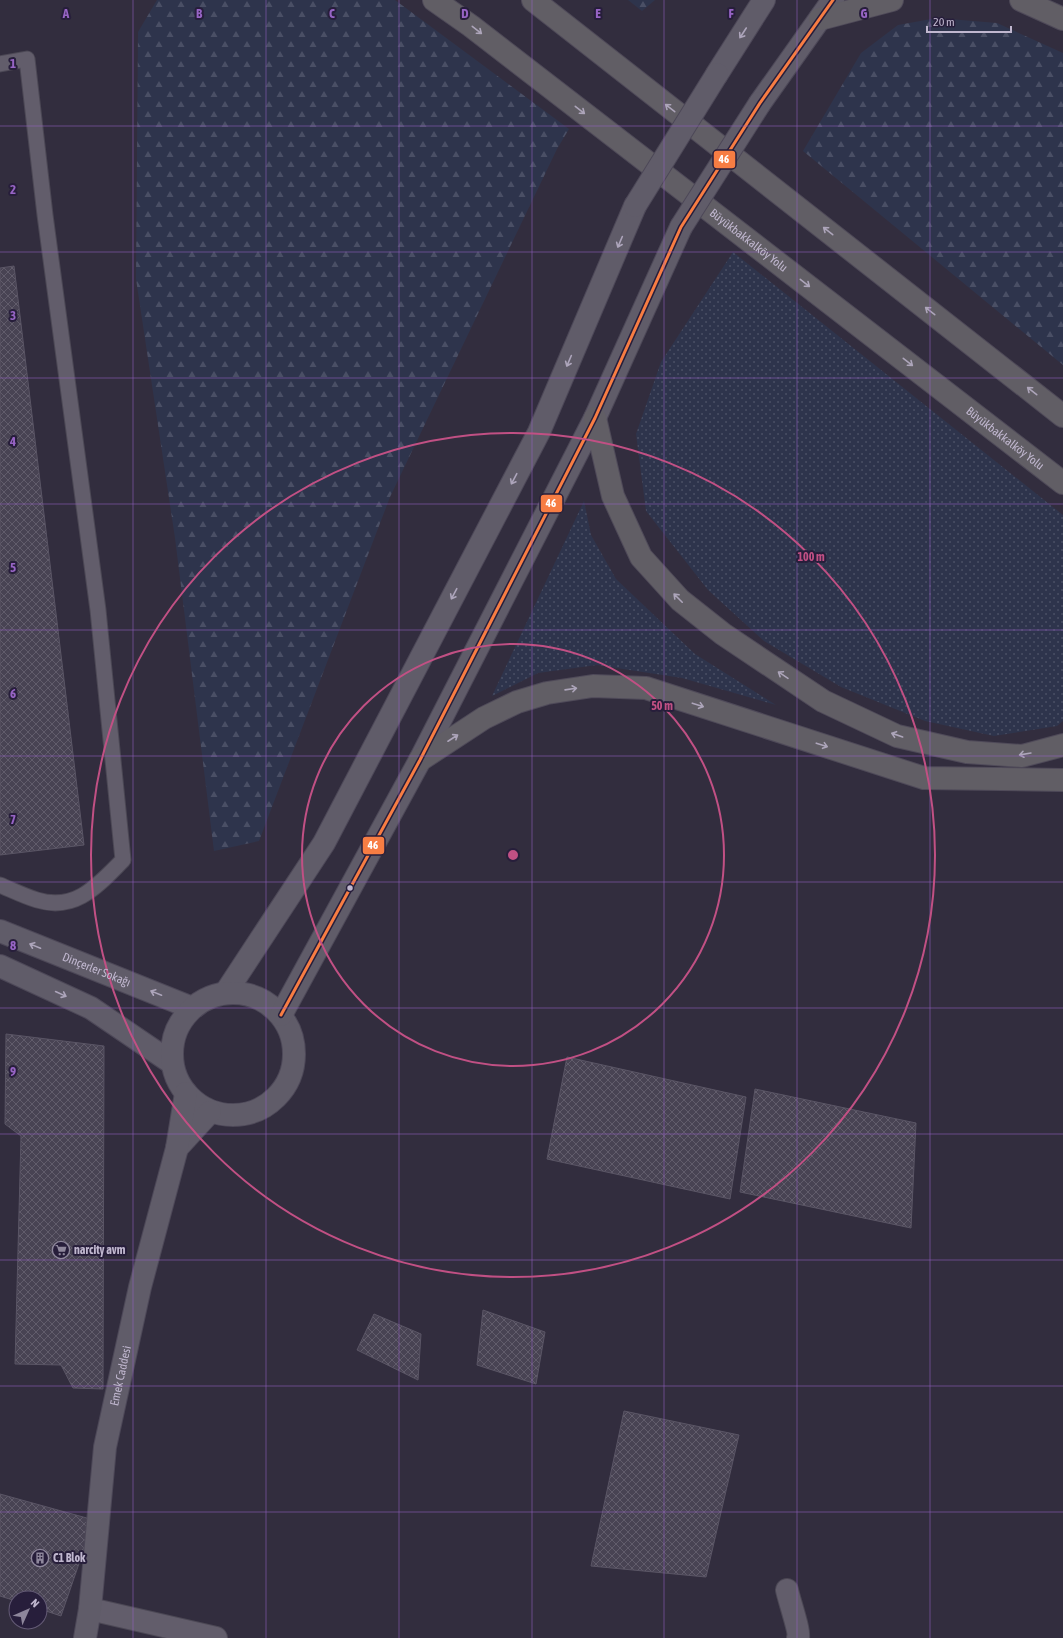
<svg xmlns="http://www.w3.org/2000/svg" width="1063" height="1638" font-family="'Asap Condensed',sans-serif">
<defs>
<pattern id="grass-dots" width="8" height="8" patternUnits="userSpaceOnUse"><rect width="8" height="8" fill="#2e344c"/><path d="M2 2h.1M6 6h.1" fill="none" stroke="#4a4f65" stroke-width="1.8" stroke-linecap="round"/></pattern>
<pattern id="forest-firs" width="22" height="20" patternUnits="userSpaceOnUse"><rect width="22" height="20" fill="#2e344c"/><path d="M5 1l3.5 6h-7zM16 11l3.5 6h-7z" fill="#4a4f65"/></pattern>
<pattern id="building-cross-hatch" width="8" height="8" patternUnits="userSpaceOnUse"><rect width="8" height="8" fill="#484353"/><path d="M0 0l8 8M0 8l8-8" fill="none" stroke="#615c6b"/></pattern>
</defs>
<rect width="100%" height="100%" fill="#322d3e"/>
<path fill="url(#grass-dots)" d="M 733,252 L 1063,515 L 1063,721 L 1057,726 L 994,736 L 925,721 L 841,687 L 764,641 L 708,590 L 646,511 L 636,434 L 661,362 Z
M 584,501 L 591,535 L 616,579 L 695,654 L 776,705 L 682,678 L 597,665 L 538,673 L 492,696 Z"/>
<path fill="url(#forest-firs)" d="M 157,0 L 395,0 L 569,129 L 557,149 L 390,497 L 259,841 L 214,851 L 175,538 L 136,279 L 138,32 Z
M 628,0 L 655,0 L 642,11 Z
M 937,18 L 997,23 L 1063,53 L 1063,365 L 803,151 L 861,53 L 898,25 Z"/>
<path fill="url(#building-cross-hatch)" stroke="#5a5565" d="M 14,266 L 84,845 L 0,855 L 0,268 Z
M 6,1034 L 104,1046 L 103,1389 L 73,1388 L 61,1365 L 15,1364 L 21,1136 L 5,1124 Z
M 567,1057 L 746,1097 L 730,1199 L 547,1159 Z
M 755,1089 L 916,1123 L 911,1228 L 740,1192 Z
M 483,1310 L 545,1332 L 536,1384 L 477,1365 Z
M 374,1314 L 421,1334 L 418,1380 L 357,1350 Z
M 624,1411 L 739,1435 L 706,1577 L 591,1566 Z
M 0,1494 L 94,1520 L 61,1616 L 40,1609 L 40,1598 L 16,1598 L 16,1601 L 0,1596 Z"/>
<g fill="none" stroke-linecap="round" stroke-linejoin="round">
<defs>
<path id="lane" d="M 0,64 L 27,59 L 45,215 L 98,610 L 123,860 C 98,885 76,912 37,900 C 24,896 12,890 0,885"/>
<path id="street" d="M 787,1590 C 789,1600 800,1631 798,1638
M 90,1609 L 216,1638"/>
<g id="secondary">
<path d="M 717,74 L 764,0"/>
<path d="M 760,103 L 833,0"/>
<path id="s1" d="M 0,931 L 192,1008"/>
<path d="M 0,966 L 91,1008 L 172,1063"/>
<path d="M 226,992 L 324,843 L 539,432 L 635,206"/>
<circle cx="233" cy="1054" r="61"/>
<path d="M 281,1015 L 420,760 L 595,418 L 681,227"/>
<path d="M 177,1148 L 210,1112"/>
<path id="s2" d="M 85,1638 L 90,1609 L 105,1447 L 140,1287 L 177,1148 L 186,1093"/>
</g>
<g id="highway">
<path id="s3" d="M 434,0 L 471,26 L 1063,483"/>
<path d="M 533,0 L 1063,416"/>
<path d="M 1021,0 L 1063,19"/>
<path d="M 820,19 L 892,0"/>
<path d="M 595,418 L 613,496 L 641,557 L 680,600 L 723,634 L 823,701 L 897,736 L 967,752 L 1022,756 L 1063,745"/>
<path d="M 420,760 L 484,718 L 517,702 L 547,693 L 593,686 L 646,688 L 924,778 L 1063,780"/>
</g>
</defs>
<use href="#lane" stroke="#4c4855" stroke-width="17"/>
<use href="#street" stroke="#4c4855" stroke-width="24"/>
<use href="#secondary" stroke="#4d4858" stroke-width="24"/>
<use href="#highway" stroke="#4f4a59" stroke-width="24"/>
<use href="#lane" stroke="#625d6b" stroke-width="15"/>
<use href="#street" stroke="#625d6b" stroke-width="22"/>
<use href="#secondary" stroke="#605c69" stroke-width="22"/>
<use href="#highway" stroke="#615e65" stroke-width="22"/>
<defs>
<path id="secondary-bridge" d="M 635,206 L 717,74
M 681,227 L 760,103"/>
</defs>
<use href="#secondary-bridge" stroke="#4d4858" stroke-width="24" stroke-linecap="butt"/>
<use href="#secondary-bridge" stroke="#605c69" stroke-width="22"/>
<defs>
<path id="bus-1" d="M 281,1015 L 420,760 L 595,418 L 681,227 L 760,103 L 833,0"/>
</defs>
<use href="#bus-1" stroke="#271e3b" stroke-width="6"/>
<use href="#bus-1" stroke="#f77d43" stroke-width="3"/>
</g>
<defs><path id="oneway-shaft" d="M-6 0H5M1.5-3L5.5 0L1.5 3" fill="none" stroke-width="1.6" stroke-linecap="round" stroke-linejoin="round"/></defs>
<g stroke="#ada5ba">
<use href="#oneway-shaft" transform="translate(477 30) rotate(38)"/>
<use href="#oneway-shaft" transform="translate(670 108) rotate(-142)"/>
<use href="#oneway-shaft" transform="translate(580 110) rotate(38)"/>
<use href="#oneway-shaft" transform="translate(828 231) rotate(-142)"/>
<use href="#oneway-shaft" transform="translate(805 283) rotate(38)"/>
<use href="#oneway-shaft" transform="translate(930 311) rotate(-142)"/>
<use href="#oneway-shaft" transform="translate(908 362) rotate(38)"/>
<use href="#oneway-shaft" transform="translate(1032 391) rotate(-142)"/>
<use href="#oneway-shaft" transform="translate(678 598) rotate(-135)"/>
<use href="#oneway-shaft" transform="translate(783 675) rotate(-146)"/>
<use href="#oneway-shaft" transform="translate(571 689) rotate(-8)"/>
<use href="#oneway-shaft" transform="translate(698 705) rotate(18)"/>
<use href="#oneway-shaft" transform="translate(897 735) rotate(-161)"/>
<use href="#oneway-shaft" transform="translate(453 738) rotate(-33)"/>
<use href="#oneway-shaft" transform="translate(822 745) rotate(18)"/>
<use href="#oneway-shaft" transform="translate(1025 754) rotate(170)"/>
</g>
<g stroke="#ada5bb">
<use href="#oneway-shaft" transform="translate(743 33) rotate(123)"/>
<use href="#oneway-shaft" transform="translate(620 242) rotate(113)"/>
<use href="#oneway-shaft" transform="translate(569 361) rotate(113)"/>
<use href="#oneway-shaft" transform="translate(514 479) rotate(118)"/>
<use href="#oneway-shaft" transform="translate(454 594) rotate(118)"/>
<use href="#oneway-shaft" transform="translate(35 946) rotate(-158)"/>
<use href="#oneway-shaft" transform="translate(156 993) rotate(-158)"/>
<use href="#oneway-shaft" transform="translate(61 994) rotate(25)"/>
</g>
<path fill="none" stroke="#9764c5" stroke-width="1" stroke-opacity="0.55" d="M 133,0 L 133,1638M 266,0 L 266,1638M 399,0 L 399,1638M 532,0 L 532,1638M 664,0 L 664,1638M 797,0 L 797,1638M 930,0 L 930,1638M 0,126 L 1063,126M 0,252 L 1063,252M 0,378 L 1063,378M 0,504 L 1063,504M 0,630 L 1063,630M 0,756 L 1063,756M 0,882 L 1063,882M 0,1008 L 1063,1008M 0,1134 L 1063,1134M 0,1260 L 1063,1260M 0,1386 L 1063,1386M 0,1512 L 1063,1512"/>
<g fill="none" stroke="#c15084" stroke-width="2">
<circle cx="513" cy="855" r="211"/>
<circle cx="513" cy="855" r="422"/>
</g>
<defs>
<symbol id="supermarket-ring" viewBox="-11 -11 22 22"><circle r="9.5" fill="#271e3b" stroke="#8e879c" stroke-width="1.5"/><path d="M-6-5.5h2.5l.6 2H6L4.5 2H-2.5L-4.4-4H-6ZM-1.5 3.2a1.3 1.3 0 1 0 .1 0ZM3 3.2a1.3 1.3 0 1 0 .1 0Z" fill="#8e879c"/></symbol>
<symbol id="building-ring" viewBox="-11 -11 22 22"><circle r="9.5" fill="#271e3b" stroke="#8e879c" stroke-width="1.5"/><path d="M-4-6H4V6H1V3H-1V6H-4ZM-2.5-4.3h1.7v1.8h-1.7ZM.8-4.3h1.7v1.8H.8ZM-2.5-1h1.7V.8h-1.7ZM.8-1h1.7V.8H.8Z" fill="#8e879c"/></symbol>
</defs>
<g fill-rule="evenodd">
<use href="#supermarket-ring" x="51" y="1240" width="20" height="20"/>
<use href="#building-ring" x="30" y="1548" width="20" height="20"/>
</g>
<circle fill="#c0b7cf" stroke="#271e3b" stroke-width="1.5" cx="350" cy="888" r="3.5"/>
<g text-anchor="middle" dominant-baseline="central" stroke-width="4" stroke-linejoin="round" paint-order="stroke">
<g font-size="12" fill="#c0b7cf" stroke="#271e3b">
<text stroke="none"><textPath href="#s3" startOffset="396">Büyükbakkalköy Yolu</textPath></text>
<text stroke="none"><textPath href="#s3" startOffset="720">Büyükbakkalköy Yolu</textPath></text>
<text stroke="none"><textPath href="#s1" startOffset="104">Dinçerler Sokağı</textPath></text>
<text stroke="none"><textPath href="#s2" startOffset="265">Emek Caddesi</textPath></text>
</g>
<g font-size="12" font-weight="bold" fill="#c0b7cf" stroke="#271e3b" text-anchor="start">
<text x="74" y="1250">narcity avm</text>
<text x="53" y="1558">C1 Blok</text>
</g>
</g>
<g font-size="13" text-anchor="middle" font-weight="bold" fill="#9764c5" stroke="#271e3b" stroke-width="4" stroke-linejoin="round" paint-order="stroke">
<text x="66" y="18">A</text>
<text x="199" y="18">B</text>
<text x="332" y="18">C</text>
<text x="465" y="18">D</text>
<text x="598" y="18">E</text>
<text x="731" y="18">F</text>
<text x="864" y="18">G</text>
<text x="13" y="68">1</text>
<text x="13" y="194">2</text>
<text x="13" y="320">3</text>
<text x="13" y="446">4</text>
<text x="13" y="572">5</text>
<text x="13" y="698">6</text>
<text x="13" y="824">7</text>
<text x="13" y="950">8</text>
<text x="13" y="1076">9</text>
</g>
<circle cx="513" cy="855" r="6" fill="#c15084" stroke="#271e3b" stroke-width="2"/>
<g font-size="12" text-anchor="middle" font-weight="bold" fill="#c15084" stroke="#271e3b" stroke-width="4" stroke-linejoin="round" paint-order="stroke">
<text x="811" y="561">100 m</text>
<text x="662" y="710">50 m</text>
</g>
<g stroke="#271e3b" stroke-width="1.5">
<rect x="713" y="150" width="23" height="19" rx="4" fill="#f77d43"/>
<rect x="540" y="494" width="23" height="19" rx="4" fill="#f77d43"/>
<rect x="362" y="836" width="23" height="19" rx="4" fill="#f77d43"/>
</g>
<g font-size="11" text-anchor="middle" font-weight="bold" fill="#fff">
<text x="724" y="163">46</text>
<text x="551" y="507">46</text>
<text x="373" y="849">46</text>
</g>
<g transform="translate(28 1610) rotate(45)"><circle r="19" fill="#271e3b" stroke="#645b76"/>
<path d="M0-3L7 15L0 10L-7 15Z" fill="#8e879c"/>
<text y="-6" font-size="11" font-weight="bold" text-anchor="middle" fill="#c0b7cf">N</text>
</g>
<path d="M927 26v6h84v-6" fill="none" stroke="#c0b7cf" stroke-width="2"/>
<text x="933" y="26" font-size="12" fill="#c0b7cf" stroke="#271e3b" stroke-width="3" paint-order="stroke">20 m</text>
</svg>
